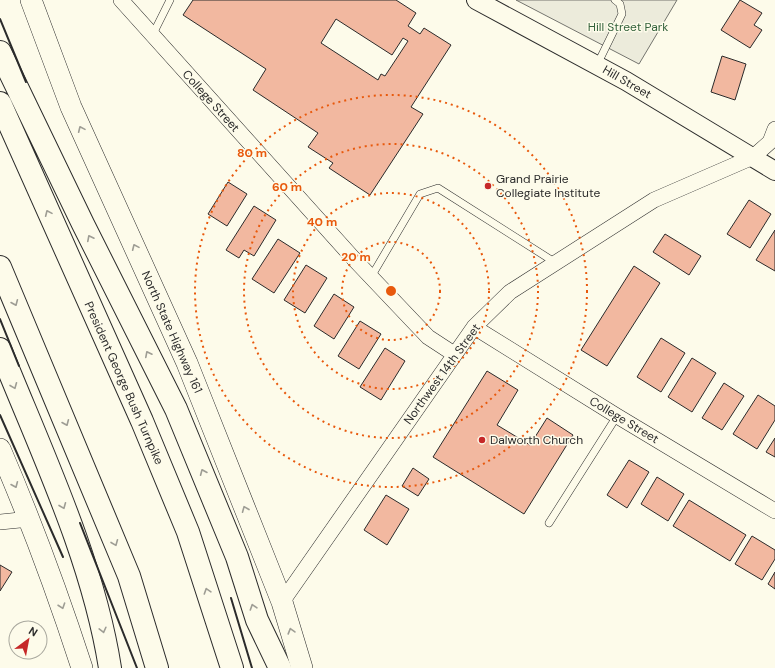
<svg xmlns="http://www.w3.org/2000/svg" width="775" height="668" font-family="'DM Sans',sans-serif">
<rect width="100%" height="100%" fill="#fdfbea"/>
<path fill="#ecebdb" stroke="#74746e" d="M 516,0 L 677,0 L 639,64 Z"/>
<path fill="#f2b8a0" stroke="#2b2b2b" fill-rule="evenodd" d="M 193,0 L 396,0 L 416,13 L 408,26 L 420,34 L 424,28 L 451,45 L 411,107 L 423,114 L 370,195 L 329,168 L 333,163 L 308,147 L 318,133 L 253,90 L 266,69 L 183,15 ZM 336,19 L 392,55 L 403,38 L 408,41 L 385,76 L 381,74 L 378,80 L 321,43 Z
M 740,0 L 762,13 L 754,25 L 762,30 L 750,48 L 721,30 Z
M 722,56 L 746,64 L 735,100 L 711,92 Z
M 228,182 L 247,194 L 227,226 L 208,214 Z
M 749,200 L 771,214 L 750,248 L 727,234 Z
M 254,206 L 276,220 L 254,256 L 244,250 L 239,258 L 226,250 Z
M 775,230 L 775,271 L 756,260 Z
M 665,234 L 701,256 L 689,275 L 653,252 Z
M 278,239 L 300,253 L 274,293 L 252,279 Z
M 306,265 L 327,278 L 305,313 L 284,300 Z
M 634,266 L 660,283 L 607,366 L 581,350 Z
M 334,294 L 354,307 L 334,339 L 314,326 Z
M 360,321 L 381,334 L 359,369 L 338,356 Z
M 661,338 L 685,353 L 661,392 L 637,377 Z
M 385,348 L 405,361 L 381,400 L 360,387 Z
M 692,358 L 716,373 L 692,412 L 668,397 Z
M 487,371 L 518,390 L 497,425 L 530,445 L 547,418 L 573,435 L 524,514 L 433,457 Z
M 724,383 L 744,396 L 722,430 L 702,418 Z
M 758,395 L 775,406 L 775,420 L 757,449 L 733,434 Z
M 775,438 L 775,457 L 766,452 Z
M 629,460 L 649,472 L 627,508 L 607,495 Z
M 413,468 L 429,479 L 418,496 L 402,486 Z
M 657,477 L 684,494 L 668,521 L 641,504 Z
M 386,495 L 409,509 L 387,545 L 364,530 Z
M 689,500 L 746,535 L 730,561 L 673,526 Z
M 752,536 L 775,550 L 775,559 L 762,580 L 735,564 Z
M 0,565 L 12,572 L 0,591 Z
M 775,572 L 775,589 L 768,584 Z"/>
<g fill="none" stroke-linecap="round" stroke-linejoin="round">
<defs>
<path id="service" d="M 152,36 L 170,0
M 597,65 L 622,14 L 620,4 L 615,0
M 371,277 L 420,194 L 438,188 L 556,263
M 549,523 L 617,416"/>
<path id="minor" d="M 121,0 L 353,258 L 428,337 L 454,354
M 474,327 L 617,416 L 775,511
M 0,522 L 30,519
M 282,602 L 474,327 L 510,292 L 654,200 L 753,157 L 770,142 L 775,129"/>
<path id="tertiary" d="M 476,0 L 626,81 L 775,171"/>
<path id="secondary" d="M 31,0 L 71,107 L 187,363 L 282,602 L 302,668
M 0,449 C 31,521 58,594 82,668"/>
<path id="motorway" d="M 0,52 L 83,224 L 176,409 L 237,557 L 257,620 L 280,668
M 0,103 L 142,421 L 188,532 L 232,668
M 0,267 L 129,576 L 157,668
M 0,349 C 41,451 93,559 110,668"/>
</defs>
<use href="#service" stroke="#2b2b2b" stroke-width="8"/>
<use href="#minor" stroke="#2b2b2b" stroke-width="16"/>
<use href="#tertiary" stroke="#2b2b2b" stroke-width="20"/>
<use href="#secondary" stroke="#2b2b2b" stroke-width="22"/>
<use href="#motorway" stroke="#2b2b2b" stroke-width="24"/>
<use href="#service" stroke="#fdfbea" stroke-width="7"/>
<use href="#minor" stroke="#fdfbea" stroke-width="15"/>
<use href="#tertiary" stroke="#fdfbea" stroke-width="18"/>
<use href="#secondary" stroke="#fdfbea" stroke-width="21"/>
<use href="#motorway" stroke="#fdfbea" stroke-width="22"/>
<path stroke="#2b2b2b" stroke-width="2" d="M 0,19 L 26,82
M 0,319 L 19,366
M 0,415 L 63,557
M 80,523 L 137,668
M 231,598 L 252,668"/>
</g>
<defs><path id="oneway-chevron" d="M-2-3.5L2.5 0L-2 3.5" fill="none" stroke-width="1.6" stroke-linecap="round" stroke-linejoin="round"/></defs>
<g stroke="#9e9d94">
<use href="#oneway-chevron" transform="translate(81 129) rotate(-114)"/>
<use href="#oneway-chevron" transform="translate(48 213) rotate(-114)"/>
<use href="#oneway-chevron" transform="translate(90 238) rotate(-117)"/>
<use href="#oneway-chevron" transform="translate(135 247) rotate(-114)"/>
<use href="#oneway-chevron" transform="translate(15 303) rotate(67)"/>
<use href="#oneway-chevron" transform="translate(148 354) rotate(-117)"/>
<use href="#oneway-chevron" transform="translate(14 386) rotate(68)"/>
<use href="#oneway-chevron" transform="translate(66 423) rotate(67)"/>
<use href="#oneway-chevron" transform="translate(203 472) rotate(-113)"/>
<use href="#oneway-chevron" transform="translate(15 485) rotate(67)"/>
<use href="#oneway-chevron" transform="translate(63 506) rotate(68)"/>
<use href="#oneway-chevron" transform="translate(245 509) rotate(-112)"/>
<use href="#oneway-chevron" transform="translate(115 543) rotate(68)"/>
<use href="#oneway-chevron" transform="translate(207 591) rotate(-108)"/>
<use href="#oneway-chevron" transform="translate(62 606) rotate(71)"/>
<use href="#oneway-chevron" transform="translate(253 607) rotate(-108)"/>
<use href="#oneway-chevron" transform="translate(103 630) rotate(76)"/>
<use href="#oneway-chevron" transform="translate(291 631) rotate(-106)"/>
</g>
<g fill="none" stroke="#e8590c" stroke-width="2" stroke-dasharray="2 4">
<circle cx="391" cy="291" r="49"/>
<circle cx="391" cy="291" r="98"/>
<circle cx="391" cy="291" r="147"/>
<circle cx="391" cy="291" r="196"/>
</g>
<g fill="#c62828" stroke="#fdfbea" stroke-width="1.5">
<circle cx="488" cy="186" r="4"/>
<circle cx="482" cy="440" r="4"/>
</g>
<g text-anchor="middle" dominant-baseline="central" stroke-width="3" stroke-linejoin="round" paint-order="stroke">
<g font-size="12" fill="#34623c" stroke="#fdfbea">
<text x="628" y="27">Hill Street Park</text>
</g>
<g font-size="12" fill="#2b2b2b" stroke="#fdfbea">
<text transform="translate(627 82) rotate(30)">Hill Street</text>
<text transform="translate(211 101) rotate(48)">College Street</text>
<text transform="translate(172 332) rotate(66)">North State Highway 161</text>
<text transform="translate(442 374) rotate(-54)">Northwest 14th Street</text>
<text transform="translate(124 383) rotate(66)">President George Bush Turnpike</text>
<text transform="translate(624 420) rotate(31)">College Street</text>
</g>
<g font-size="12" fill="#2b2b2b" stroke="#fdfbea" text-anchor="start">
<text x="496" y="179">Grand Prairie<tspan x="496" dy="14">Collegiate Institute</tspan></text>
<text x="490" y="440">Dalworth Church</text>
</g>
</g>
<circle cx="391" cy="291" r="6" fill="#e8590c" stroke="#fdfbea" stroke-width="2"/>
<g font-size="12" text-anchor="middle" font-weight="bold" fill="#e8590c" stroke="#fdfbea" stroke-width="3" stroke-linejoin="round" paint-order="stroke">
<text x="252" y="157">80 m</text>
<text x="287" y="191">60 m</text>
<text x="322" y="226">40 m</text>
<text x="356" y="261">20 m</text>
</g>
<g transform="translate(28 640) rotate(32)"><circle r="19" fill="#fdfbea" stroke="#a9a89e"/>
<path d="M0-3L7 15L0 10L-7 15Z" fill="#c62828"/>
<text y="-6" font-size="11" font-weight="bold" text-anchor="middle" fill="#2b2b2b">N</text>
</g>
</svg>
